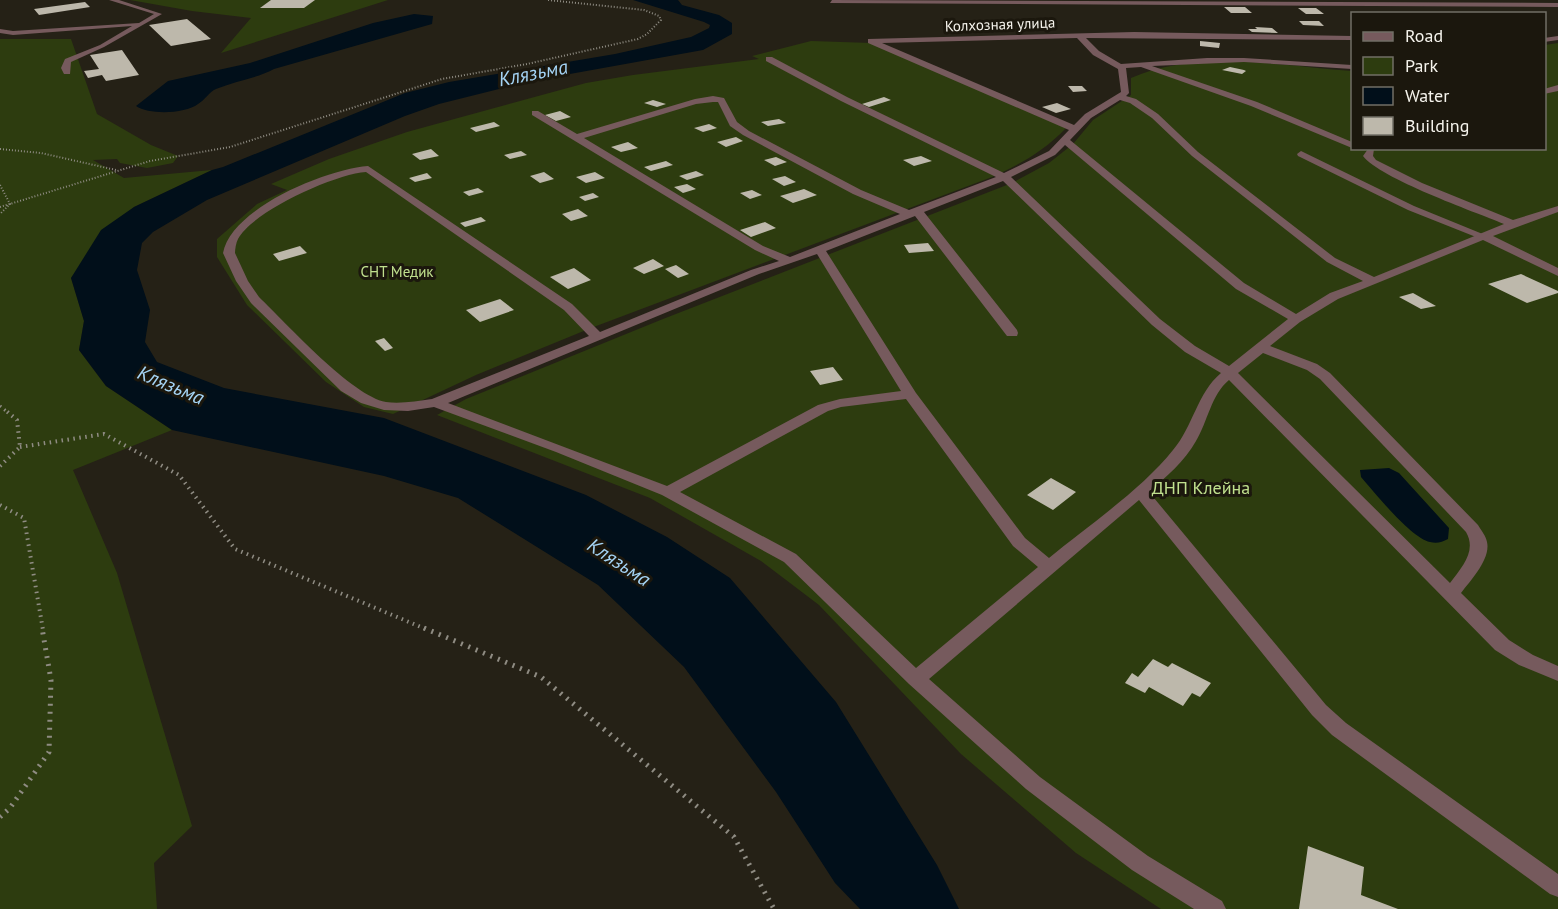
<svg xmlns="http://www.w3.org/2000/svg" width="1558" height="909" font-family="'PT Sans',sans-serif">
<rect width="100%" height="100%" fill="#252116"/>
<path fill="#2d3c0f" d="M 130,0 L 388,0 L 221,53 L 251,18 L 192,11 Z
M 0,39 L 71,39 L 97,114 L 151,145 L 178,156 L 173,163 L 147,168 L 120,163 L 117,159 L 93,160 L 124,178 L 212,170 L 134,207 L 71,278 L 84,321 L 79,350 L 106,386 L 172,430 L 73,470 L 117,573 L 192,826 L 154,863 L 157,909 L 0,909 Z
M 811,41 L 871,43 L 1066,128 C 1044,151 1021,164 992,177 L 591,328 L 476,375 L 393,414 L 364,407 L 326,382 L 247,305 L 217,257 L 217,239 L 257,204 L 287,190 L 271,184 L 329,159 L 407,132 L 586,83 L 633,75 L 759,59 L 752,56 Z
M 1558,43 L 1558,909 L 1161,909 L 1076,853 L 961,754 L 819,605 L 761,561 L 650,498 L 437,415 L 466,399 L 663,319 L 1012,183 L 1049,163 L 1073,144 L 1093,120 L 1131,95 L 1131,78 C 1196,49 1284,66 1352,71 L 1352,148 L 1544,148 L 1545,45 Z"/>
<path fill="#010f1a" d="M 633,0 L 678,0 L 682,5 L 719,15 L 732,23 L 732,34 L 703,50 L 531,81 L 439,104 L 405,116 L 207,200 L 153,232 L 142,243 L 137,270 L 150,310 L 145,342 L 157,362 L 224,388 L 384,418 L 586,495 L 667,537 L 730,578 L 836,702 L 937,865 L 959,909 L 860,909 L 835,883 L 776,792 L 684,667 L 598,585 L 458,498 L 384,476 L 172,430 L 106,386 L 79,350 L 84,321 L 71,278 L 101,230 L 134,207 L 212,170 L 223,167 L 405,93 L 449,82 L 615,54 L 691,37 L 709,28 L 710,25 L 704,22 Z
M 414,14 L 433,16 L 432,24 L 274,69 C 255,79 235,81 216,89 C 209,92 205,100 198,104 C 185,114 149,115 136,106 L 168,81 L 250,63 L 373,23 Z
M 1389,468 L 1399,473 L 1449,528 L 1448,539 C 1442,542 1437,544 1430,542 C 1411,538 1375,493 1361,477 L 1360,470 Z"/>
<path fill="#bdb8ab" d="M 271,0 L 315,0 L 304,8 L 260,8 Z
M 85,2 L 90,7 L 39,15 L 34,9 Z
M 1224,7 L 1245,7 L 1252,13 L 1231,13 Z
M 1298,8 L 1316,8 L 1324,14 L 1306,14 Z
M 187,19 L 211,39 L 171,46 L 149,25 Z
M 1299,21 L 1319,21 L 1324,26 L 1303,25 Z
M 1255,27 L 1272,28 L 1278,33 L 1252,32 L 1248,29 L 1257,29 Z
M 1200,41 L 1220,43 L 1219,48 L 1200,46 Z
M 122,50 L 139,75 L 106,81 L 102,75 L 88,78 L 84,71 L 99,69 L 90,55 Z
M 1230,67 L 1244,70 L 1246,71 L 1242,74 L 1222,70 Z
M 1068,86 L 1082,86 L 1087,91 L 1073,92 Z
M 884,97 L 891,100 L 869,107 L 862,104 Z
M 653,100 L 666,104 L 657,107 L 644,103 Z
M 1057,103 L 1071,109 L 1056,113 L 1042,107 Z
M 560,111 L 571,117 L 556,121 L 545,115 Z
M 779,119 L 786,123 L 768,126 L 761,122 Z
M 494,122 L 500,126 L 476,132 L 470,128 Z
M 709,124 L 717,128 L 703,132 L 694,128 Z
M 736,137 L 743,141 L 726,147 L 717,142 Z
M 628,142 L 638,148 L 621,152 L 611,147 Z
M 431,149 L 439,156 L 420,160 L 412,154 Z
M 521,151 L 527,155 L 510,159 L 504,155 Z
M 921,156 L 932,161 L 914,166 L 903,160 Z
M 776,157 L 787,162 L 775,166 L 764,160 Z
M 666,161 L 673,165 L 651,171 L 644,167 Z
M 696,171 L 704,175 L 687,180 L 679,176 Z
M 544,172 L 554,179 L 540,183 L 530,176 Z
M 595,172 L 605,178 L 586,183 L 576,177 Z
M 427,173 L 432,178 L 415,182 L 409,178 Z
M 785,176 L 796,182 L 784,186 L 772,179 Z
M 687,184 L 696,189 L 683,193 L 674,187 Z
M 478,188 L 484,192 L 469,196 L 463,192 Z
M 804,189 L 817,195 L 793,203 L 780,196 Z
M 752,190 L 762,195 L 750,199 L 740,193 Z
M 593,193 L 599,197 L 585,201 L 579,197 Z
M 578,209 L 588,216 L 571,221 L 562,214 Z
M 481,217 L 486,221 L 465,227 L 460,223 Z
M 765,222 L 776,228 L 751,237 L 740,230 Z
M 928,243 L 934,251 L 909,253 L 904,245 Z
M 300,246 L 307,253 L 279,261 L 273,254 Z
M 653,259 L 664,266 L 644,274 L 633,268 Z
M 676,265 L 689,274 L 678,278 L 665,269 Z
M 574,268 L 591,280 L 568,289 L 550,277 Z
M 1521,274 L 1558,291 L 1558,293 L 1527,303 L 1488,284 Z
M 1413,293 L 1436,306 L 1421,309 L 1399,297 Z
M 500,299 L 514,310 L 480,322 L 466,310 Z
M 384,338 L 393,348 L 385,351 L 375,341 Z
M 833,367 L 843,380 L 820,385 L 810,371 Z
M 1051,478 L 1076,492 L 1053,510 L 1027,495 Z
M 1153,659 L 1168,667 L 1172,663 L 1211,683 L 1200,697 L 1192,693 L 1183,706 L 1149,687 L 1145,693 L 1125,683 L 1132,673 L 1138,677 Z
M 1308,846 L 1364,867 L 1361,895 L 1398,909 L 1299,909 Z"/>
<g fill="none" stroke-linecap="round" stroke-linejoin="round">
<path stroke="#8f8c83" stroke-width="2" stroke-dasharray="1 2" stroke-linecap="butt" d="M 0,149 L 41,153 L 116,170
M 0,185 L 10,204 L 0,214
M 0,207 L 150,161 L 230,147 L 442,79 L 527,64 L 638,39 L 647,34 L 661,20 L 659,16 L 644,10 L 548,0"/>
<path stroke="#8f8c83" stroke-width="3" stroke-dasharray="1.5 4" stroke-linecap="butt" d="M 0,406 L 6,411"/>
<path stroke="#8f8c83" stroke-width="4" stroke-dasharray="1.5 4.5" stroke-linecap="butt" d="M 20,447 L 104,434 L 179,475 L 235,549 L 428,630
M 0,466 L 20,447 L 17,420 L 4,409
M 0,505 L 24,518 L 43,630"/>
<path stroke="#8f8c83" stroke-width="5" stroke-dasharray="2 6" stroke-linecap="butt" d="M 424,628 L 541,677 L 734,837 L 774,909
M 0,817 L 10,808 L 49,752 L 51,680 L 42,628"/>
<path fill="#765a5d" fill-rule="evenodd" d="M 109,0 L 119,0 L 162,14 L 104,47 L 71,62 L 70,74 L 64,74 L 61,68 L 65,59 L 100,45 L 132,26 L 13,35 L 0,33 L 0,29 L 13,31 L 139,23 L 154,14 Z
M 1301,151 L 1414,206 L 1490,237 L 1489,239 L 1481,239 L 1408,210 L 1298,156 L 1297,154 Z"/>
<path fill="#765a5d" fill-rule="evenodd" d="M 832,0 L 1558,3 L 1558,7 L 830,3 Z
M 1134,32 L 1352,36 L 1352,40 L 1086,38 L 1099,51 L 1121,64 L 1207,58 L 1244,58 L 1352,65 L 1352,69 L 1244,62 L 1152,66 L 1257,102 L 1352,142 L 1352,148 L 1251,106 L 1141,67 L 1126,68 L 1129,93 L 1126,96 L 1136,99 L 1158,114 L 1198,152 L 1335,258 L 1374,277 L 1504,224 C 1473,211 1381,179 1363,156 L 1368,149 L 1374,149 L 1373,156 L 1376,160 L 1422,183 L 1513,220 L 1558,206 L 1558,212 L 1493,236 L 1558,268 L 1558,276 L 1483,240 L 1338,299 L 1300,322 L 1270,346 L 1317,364 L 1330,373 L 1478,525 C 1481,530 1486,536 1487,542 C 1491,559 1470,581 1461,593 L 1509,640 L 1533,655 L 1558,666 L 1558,681 L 1519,665 L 1495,650 L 1229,380 C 1211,395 1208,421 1196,441 C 1185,461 1166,477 1149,492 L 1326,705 L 1346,723 L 1558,874 L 1558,897 L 1550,894 L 1332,735 L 1312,715 L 1139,500 L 929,679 L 1040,777 L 1148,856 L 1222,901 L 1226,909 L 1194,909 L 1132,870 L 1026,789 L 909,684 L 784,562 L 662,495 L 556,452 L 434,407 L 408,411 L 384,410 L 361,403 L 341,391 L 251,303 L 236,281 L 223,253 C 231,208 327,169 368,166 L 572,304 L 600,332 L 751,270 L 779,261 L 755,250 L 532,115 L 532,111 L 538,111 L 577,134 L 695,99 L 713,96 L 724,98 L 737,122 L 749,131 L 861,190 L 909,210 L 996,177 L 841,101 L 766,61 L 766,57 L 772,57 L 847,97 L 1004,173 L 1049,151 L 1069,130 L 868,43 L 868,39 ZM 1077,38 L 1093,55 L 1118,69 L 1121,92 L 1085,114 L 1074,125 L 882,43 ZM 1120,100 L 1130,103 L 1152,118 L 1192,156 L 1327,262 L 1363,281 L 1330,293 L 1296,314 L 1244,283 L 1070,140 L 1091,118 ZM 713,102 L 718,102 L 730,126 L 743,135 L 853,194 L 900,214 L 790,257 L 763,246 L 584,138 L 696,104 ZM 1065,145 L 1236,289 L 1288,319 L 1229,366 L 1195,346 L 1160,319 L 1011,177 L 1055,155 ZM 366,172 L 564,310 L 589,336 L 432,399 C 417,401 401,404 386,402 C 352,396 287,324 259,297 L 248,281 L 235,253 C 235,249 236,243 238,239 C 253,211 335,174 366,172 ZM 1003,181 L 1152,325 L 1185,352 L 1221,373 C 1197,393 1193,427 1173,450 C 1141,490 1089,525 1049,558 L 1025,538 L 916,393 L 826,251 L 915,216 L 1007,336 L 1017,336 L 1018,333 L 1017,330 L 924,212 ZM 817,254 L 901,391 L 840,399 L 818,405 L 667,486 L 448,403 L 759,274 ZM 1263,353 L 1307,370 L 1320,379 L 1466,532 C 1477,551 1462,567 1450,583 L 1238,373 ZM 906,399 L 1013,546 L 1038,567 L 916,668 L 796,554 L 680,492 L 828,411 L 841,407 Z
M 1558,36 L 1558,40 L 1544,42 L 1544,38 Z
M 1558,85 L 1558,91 L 1544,94 L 1544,89 Z"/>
</g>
<g text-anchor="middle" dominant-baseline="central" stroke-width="6" stroke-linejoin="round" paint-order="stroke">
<g font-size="15" fill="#f5f3ec" stroke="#1b170d">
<text transform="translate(1000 24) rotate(-2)">Колхозная улица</text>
</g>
<g font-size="15" fill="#c0e08e" stroke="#1b170d">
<text x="397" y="271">СНТ Медик</text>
</g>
<g font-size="18" fill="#c0e08e" stroke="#1b170d">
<text x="1201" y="487">ДНП Клейна</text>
</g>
<g font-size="20" font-style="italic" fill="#a4d3f4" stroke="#1b170d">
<text transform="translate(533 73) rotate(-11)">Клязьма</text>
<text transform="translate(171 385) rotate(23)">Клязьма</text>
<text transform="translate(619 562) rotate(33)">Клязьма</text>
</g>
</g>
<rect x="1351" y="12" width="195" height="138" fill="#1b170d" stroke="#726f66" stroke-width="1.5"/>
<rect x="1363" y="32" width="30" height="9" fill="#765a5d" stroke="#726f66" stroke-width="1.5"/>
<text x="1405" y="42" font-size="18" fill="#f5f3ec">Road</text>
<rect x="1363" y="57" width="30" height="18" fill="#2d3c0f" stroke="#726f66" stroke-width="1.5"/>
<text x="1405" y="72" font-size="18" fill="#f5f3ec">Park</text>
<rect x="1363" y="87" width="30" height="18" fill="#010f1a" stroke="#726f66" stroke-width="1.5"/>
<text x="1405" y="102" font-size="18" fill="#f5f3ec">Water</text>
<rect x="1363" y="117" width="30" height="18" fill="#bdb8ab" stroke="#726f66" stroke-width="1.5"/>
<text x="1405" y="132" font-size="18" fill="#f5f3ec">Building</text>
</svg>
